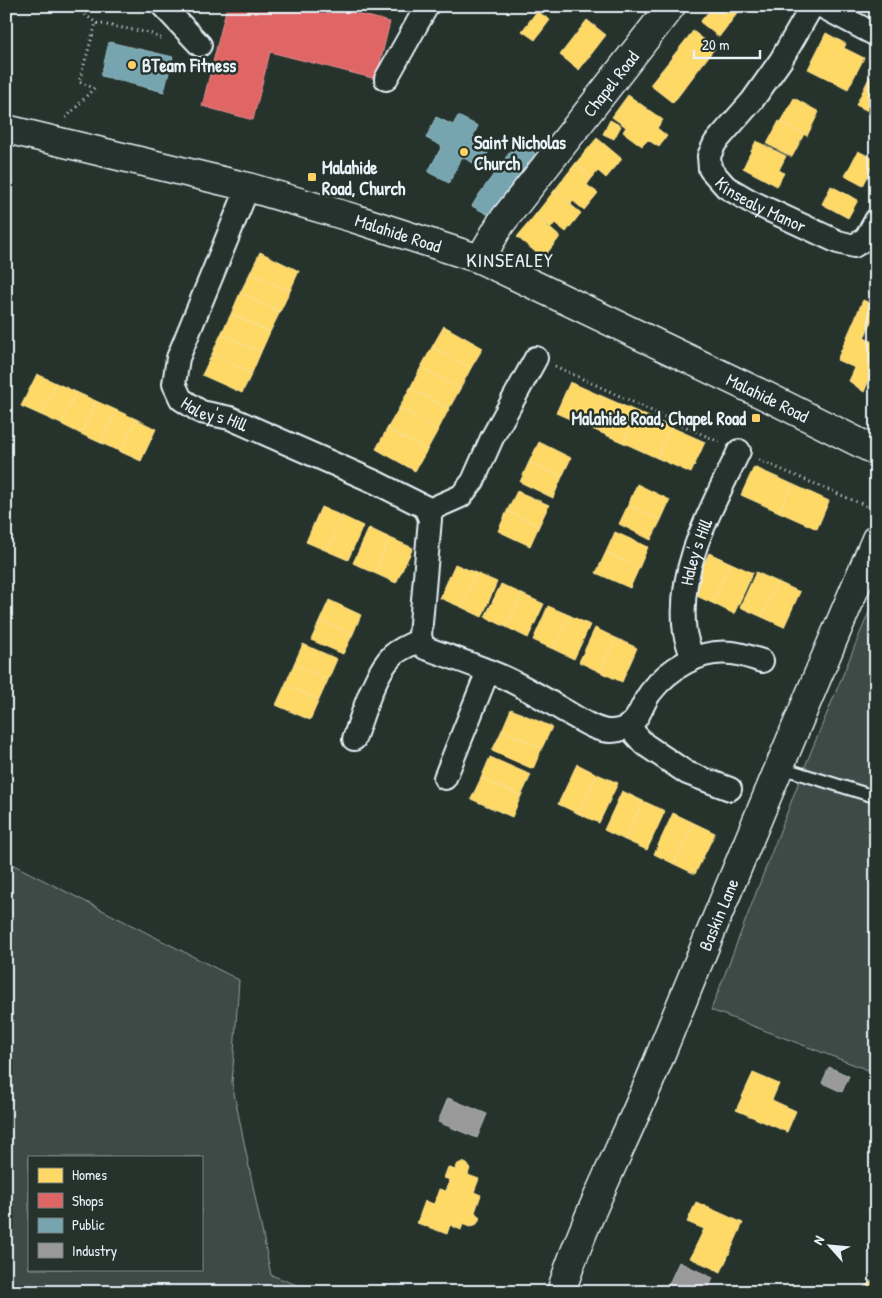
<svg xmlns="http://www.w3.org/2000/svg" width="882" height="1298" font-family="'Patrick Hand',sans-serif">
<rect width="100%" height="100%" fill="#26332d"/>
<filter id="ink" filterUnits="userSpaceOnUse"><feTurbulence type="fractalNoise" baseFrequency=".02" numOctaves="2"/><feDisplacementMap in="SourceGraphic" scale="10" xChannelSelector="R" yChannelSelector="G"/><feConvolveMatrix kernelMatrix="1 2 1 2 8 2 1 2 1" color-interpolation-filters="sRGB"/></filter>
<g filter="url(#ink)">
<path fill="#3e4b47" stroke="#939ea0" fill-rule="evenodd" d="M 876,595 L 876,1073 L 711,1010 L 803,771 Z
M 6,861 L 239,980 L 232,1083 L 271,1275 L 315,1292 L 6,1292 ZM 29,1157 L 201,1157 L 201,1269 L 29,1269 Z"/>
<path fill="#ffd966" stroke="#f8e092" d="M 709,6 L 743,6 L 719,37 L 700,22 L 709,11 L 707,9 Z
M 537,11 L 550,20 L 535,40 L 522,31 Z
M 587,20 L 606,35 L 579,70 L 560,55 Z
M 693,31 L 715,48 L 673,103 L 650,85 Z
M 826,33 L 846,44 L 844,48 L 864,58 L 848,89 L 808,69 Z
M 870,76 L 876,79 L 876,115 L 856,105 Z
M 628,95 L 663,120 L 657,128 L 667,136 L 659,147 L 648,140 L 642,146 L 623,132 L 626,127 L 612,117 Z
M 794,98 L 819,112 L 807,136 L 781,122 Z
M 610,120 L 621,126 L 614,139 L 603,134 Z
M 779,121 L 804,134 L 792,157 L 767,144 Z
M 597,138 L 622,159 L 606,178 L 598,171 L 592,178 L 575,164 Z
M 756,141 L 786,156 L 779,170 L 784,173 L 777,186 L 743,168 Z
M 858,151 L 876,160 L 863,186 L 845,176 Z
M 575,164 L 592,178 L 587,185 L 598,193 L 584,210 L 573,201 L 571,204 L 554,191 Z
M 831,186 L 858,200 L 848,218 L 822,204 Z
M 554,191 L 581,213 L 566,232 L 555,223 L 551,228 L 535,215 Z
M 535,215 L 560,237 L 543,258 L 517,237 Z
M 260,252 L 299,271 L 290,291 L 250,273 Z
M 250,273 L 290,291 L 280,312 L 240,293 Z
M 240,293 L 280,312 L 270,332 L 231,314 Z
M 863,300 L 876,306 L 876,312 L 864,338 L 876,343 L 876,364 L 864,392 L 849,381 L 855,368 L 837,360 Z
M 231,314 L 270,332 L 261,352 L 221,334 Z
M 444,326 L 483,348 L 471,368 L 432,347 Z
M 221,334 L 261,352 L 252,373 L 212,354 Z
M 432,347 L 471,368 L 460,389 L 421,367 Z
M 212,354 L 252,373 L 242,393 L 202,375 Z
M 421,367 L 460,389 L 449,409 L 410,388 Z
M 37,374 L 56,383 L 41,415 L 21,406 Z
M 570,382 L 604,397 L 590,428 L 556,413 Z
M 56,383 L 76,392 L 61,424 L 41,415 Z
M 410,388 L 449,409 L 438,430 L 399,408 Z
M 76,392 L 96,401 L 81,434 L 61,424 Z
M 604,397 L 638,412 L 624,443 L 590,428 Z
M 96,401 L 116,410 L 101,443 L 81,434 Z
M 399,408 L 438,430 L 427,450 L 387,429 Z
M 116,410 L 136,419 L 121,452 L 101,443 Z
M 638,412 L 671,427 L 657,458 L 624,443 Z
M 136,419 L 156,429 L 141,461 L 121,452 Z
M 671,427 L 705,442 L 691,473 L 657,458 Z
M 387,429 L 427,450 L 415,471 L 376,449 Z
M 539,442 L 571,458 L 562,477 L 529,462 Z
M 529,462 L 562,477 L 553,498 L 520,482 Z
M 754,467 L 792,484 L 779,512 L 741,495 Z
M 637,484 L 670,500 L 661,520 L 628,505 Z
M 792,484 L 829,501 L 817,529 L 779,512 Z
M 517,491 L 549,505 L 539,526 L 507,511 Z
M 628,505 L 661,520 L 651,540 L 619,524 Z
M 321,507 L 342,516 L 327,551 L 306,542 Z
M 507,511 L 539,526 L 530,546 L 498,531 Z
M 342,516 L 363,526 L 348,560 L 327,551 Z
M 369,528 L 390,538 L 374,573 L 353,563 Z
M 615,532 L 648,547 L 639,568 L 606,552 Z
M 390,538 L 413,548 L 396,583 L 374,573 Z
M 606,552 L 639,568 L 630,588 L 596,573 Z
M 709,553 L 731,563 L 712,603 L 690,593 Z
M 731,563 L 753,573 L 734,614 L 712,603 Z
M 455,564 L 476,573 L 461,607 L 440,598 Z
M 756,572 L 778,582 L 762,617 L 740,607 Z
M 476,573 L 497,582 L 482,617 L 461,607 Z
M 778,582 L 800,592 L 784,627 L 762,617 Z
M 501,584 L 522,594 L 506,627 L 485,617 Z
M 522,594 L 544,604 L 528,638 L 506,627 Z
M 329,600 L 361,615 L 353,634 L 320,620 Z
M 548,606 L 569,615 L 553,649 L 533,640 Z
M 569,615 L 590,625 L 574,659 L 553,649 Z
M 320,620 L 353,634 L 343,654 L 311,640 Z
M 595,628 L 616,638 L 600,672 L 579,662 Z
M 616,638 L 637,648 L 622,682 L 600,672 Z
M 303,644 L 337,659 L 328,680 L 294,664 Z
M 294,664 L 328,680 L 319,700 L 285,685 Z
M 285,685 L 319,700 L 310,720 L 276,705 Z
M 511,709 L 552,727 L 542,748 L 502,730 Z
M 502,730 L 542,748 L 533,769 L 492,751 Z
M 490,757 L 531,775 L 521,796 L 481,778 Z
M 577,764 L 597,774 L 579,814 L 558,804 Z
M 597,774 L 618,783 L 599,823 L 579,814 Z
M 481,778 L 521,796 L 512,817 L 471,799 Z
M 622,791 L 643,801 L 625,840 L 604,830 Z
M 643,801 L 665,811 L 647,850 L 625,840 Z
M 673,813 L 694,823 L 674,864 L 654,854 Z
M 694,823 L 715,833 L 695,874 L 674,864 Z
M 753,1073 L 779,1084 L 772,1100 L 796,1111 L 787,1132 L 736,1110 Z
M 462,1162 L 467,1164 L 470,1168 L 468,1175 L 479,1179 L 474,1192 L 481,1195 L 475,1212 L 480,1218 L 477,1224 L 470,1227 L 463,1224 L 461,1230 L 450,1225 L 447,1234 L 417,1223 L 425,1201 L 434,1204 L 439,1189 L 446,1191 L 450,1180 L 444,1178 L 448,1167 L 455,1170 L 456,1165 Z
M 696,1202 L 743,1223 L 721,1272 L 690,1258 L 704,1229 L 687,1222 Z
M 876,1278 L 876,1292 L 858,1292 Z"/>
<path fill="#e06666" stroke="#e29092" d="M 227,6 L 330,6 L 390,22 L 376,79 L 270,52 L 253,120 L 202,106 Z"/>
<path fill="#76a5af" stroke="#98bcc5" d="M 109,42 L 173,57 L 164,92 L 101,76 Z
M 458,116 L 478,126 L 473,136 L 491,146 L 481,167 L 462,157 L 449,183 L 428,172 L 442,146 L 426,138 L 436,117 L 453,125 Z
M 520,138 L 531,145 L 536,157 L 491,216 L 472,206 L 478,196 Z"/>
<path fill="#999" stroke="#b1b3b6" d="M 829,1067 L 849,1076 L 842,1092 L 822,1083 Z
M 448,1098 L 487,1114 L 477,1138 L 438,1122 Z
M 679,1262 L 713,1278 L 707,1292 L 681,1292 L 668,1286 Z"/>
<g fill="none" stroke-linecap="round" stroke-linejoin="round">
<defs>
<path id="service" d="M 779,767 L 876,797"/>
<g id="minor">
<path d="M 163,6 L 200,45"/>
<path id="s1" d="M 812,6 L 781,60 L 752,101 L 715,143 L 709,156 L 710,169 L 726,187 L 750,201 L 838,242 L 854,246 L 866,238 L 876,220"/>
<path d="M 821,6 L 876,35"/>
<path d="M 386,79 L 427,6"/>
<path id="s2" d="M 248,187 L 178,358 L 174,384 L 181,399 L 201,412 L 230,418 L 375,482 L 425,507 L 430,519 L 420,635 L 422,645 L 425,648 C 451,657 478,666 503,677 C 527,688 548,701 570,714 C 582,721 598,732 612,731 C 639,729 638,710 650,693 C 669,668 700,649 732,653 C 742,654 752,658 762,661"/>
<path d="M 427,511 L 461,496 L 473,481 L 492,438 L 536,358"/>
<path id="s3" d="M 693,659 C 690,651 687,642 685,633 C 676,567 712,508 739,451"/>
<path d="M 628,726 L 644,744 L 687,773 L 730,789"/>
<path d="M 354,739 C 363,714 374,673 393,655 C 401,648 411,644 421,640"/>
<path d="M 445,778 L 488,671"/>
</g>
<g id="tertiary">
<path id="s4" d="M 480,259 L 501,223 L 671,6"/>
<path id="s5" d="M 561,1292 C 585,1216 623,1146 653,1073 C 726,894 800,716 876,539"/>
</g>
<g id="secondary">
<path id="s6" d="M 6,129 L 248,187 L 353,218 L 480,259 L 768,397 L 876,451"/>
</g>
</defs>
<use href="#service" stroke="#e8f1f8" stroke-width="15"/>
<use href="#minor" stroke="#e8f1f8" stroke-width="26"/>
<use href="#tertiary" stroke="#e8f1f8" stroke-width="31"/>
<use href="#secondary" stroke="#e8f1f8" stroke-width="31"/>
<path stroke="#e8f1f8" stroke-width="3" stroke-dasharray="1 4" stroke-linecap="butt" d="M 86,6 L 83,13 L 96,23 L 150,33 L 162,39
M 66,118 L 94,88 L 79,82 L 96,23
M 555,366 L 719,442
M 759,460 L 876,510"/>
<use href="#service" stroke="#26332d" stroke-width="11"/>
<use href="#minor" stroke="#26332d" stroke-width="22"/>
<use href="#tertiary" stroke="#26332d" stroke-width="28"/>
<use href="#secondary" stroke="#26332d" stroke-width="28"/>
</g>
</g>
<g fill="#ffd166" stroke="#26332d" stroke-width="2">
<circle cx="132" cy="65" r="5"/>
<circle cx="464" cy="152" r="5"/>
<rect x="307" y="172" width="10" height="10" rx="2.5"/>
<rect x="751" y="413" width="10" height="10" rx="2.5"/>
</g>
<g text-anchor="middle" dominant-baseline="central" stroke-width="5" stroke-linejoin="round" paint-order="stroke">
<g font-size="18" font-weight="bold" fill="#e8f1f8" stroke="#26332d" text-anchor="start">
<text x="142" y="65">BTeam Fitness</text>
<text x="474" y="142">Saint Nicholas<tspan x="474" dy="21">Church</tspan></text>
<text x="322" y="167">Malahide<tspan x="322" dy="21">Road, Church</tspan></text>
<text x="746" y="418" text-anchor="end">Malahide Road, Chapel Road</text>
</g>
<g font-size="18" fill="#e8f1f8" stroke="#26332d">
<text stroke="none"><textPath href="#s4" startOffset="219">Chapel Road</textPath></text>
<text stroke="none"><textPath href="#s1" startOffset="259">Kinsealy Manor</textPath></text>
<text stroke="none"><textPath href="#s6" startOffset="406">Malahide Road</textPath></text>
<text stroke="none"><textPath href="#s6" startOffset="811">Malahide Road</textPath></text>
<text stroke="none"><textPath href="#s2" startOffset="265">Haley's Hill</textPath></text>
<text stroke="none"><textPath href="#s3" startOffset="110">Haley's Hill</textPath></text>
<text stroke="none"><textPath href="#s5" startOffset="409">Baskin Lane</textPath></text>
</g>
<g font-size="20" letter-spacing="1" fill="#e8f1f8" stroke="#26332d">
<text x="510" y="259">KINSEALEY</text>
</g>
</g>
<rect width="882" height="1298" fill="none" stroke="#26332d" stroke-width="25"/>
<rect x="12" y="12" width="857" height="1273" fill="none" stroke="#e8f1f8" stroke-width="2" filter="url(#ink)"/>
<rect x="28" y="1156" width="175" height="115" fill="#26332d" stroke="#747f7e"/>
<rect x="38" y="1168" width="25" height="15" fill="#ffd966" stroke="#747f7e"/>
<text x="72" y="1180" font-size="15" fill="#e8f1f8">Homes</text>
<rect x="38" y="1193" width="25" height="15" fill="#e06666" stroke="#747f7e"/>
<text x="72" y="1206" font-size="15" fill="#e8f1f8">Shops</text>
<rect x="38" y="1218" width="25" height="15" fill="#76a5af" stroke="#747f7e"/>
<text x="72" y="1230" font-size="15" fill="#e8f1f8">Public</text>
<rect x="38" y="1243" width="25" height="15" fill="#999999" stroke="#747f7e"/>
<text x="72" y="1256" font-size="15" fill="#e8f1f8">Industry</text>
<g transform="translate(830 1246) rotate(297)" stroke="#26332d" stroke-width="4" paint-order="stroke">
<path d="M0-4L9 19L0 12L-9 19Z" fill="#e8f1f8"/>
<text y="-8" font-size="14" font-weight="bold" text-anchor="middle" fill="#e8f1f8">N</text>
</g>
<path d="M694 50v8h66v-8" fill="none" stroke="#e8f1f8" stroke-width="2.5"/>
<text x="702" y="50" font-size="15" fill="#e8f1f8" stroke="#26332d" stroke-width="4" paint-order="stroke">20 m</text>
</svg>
